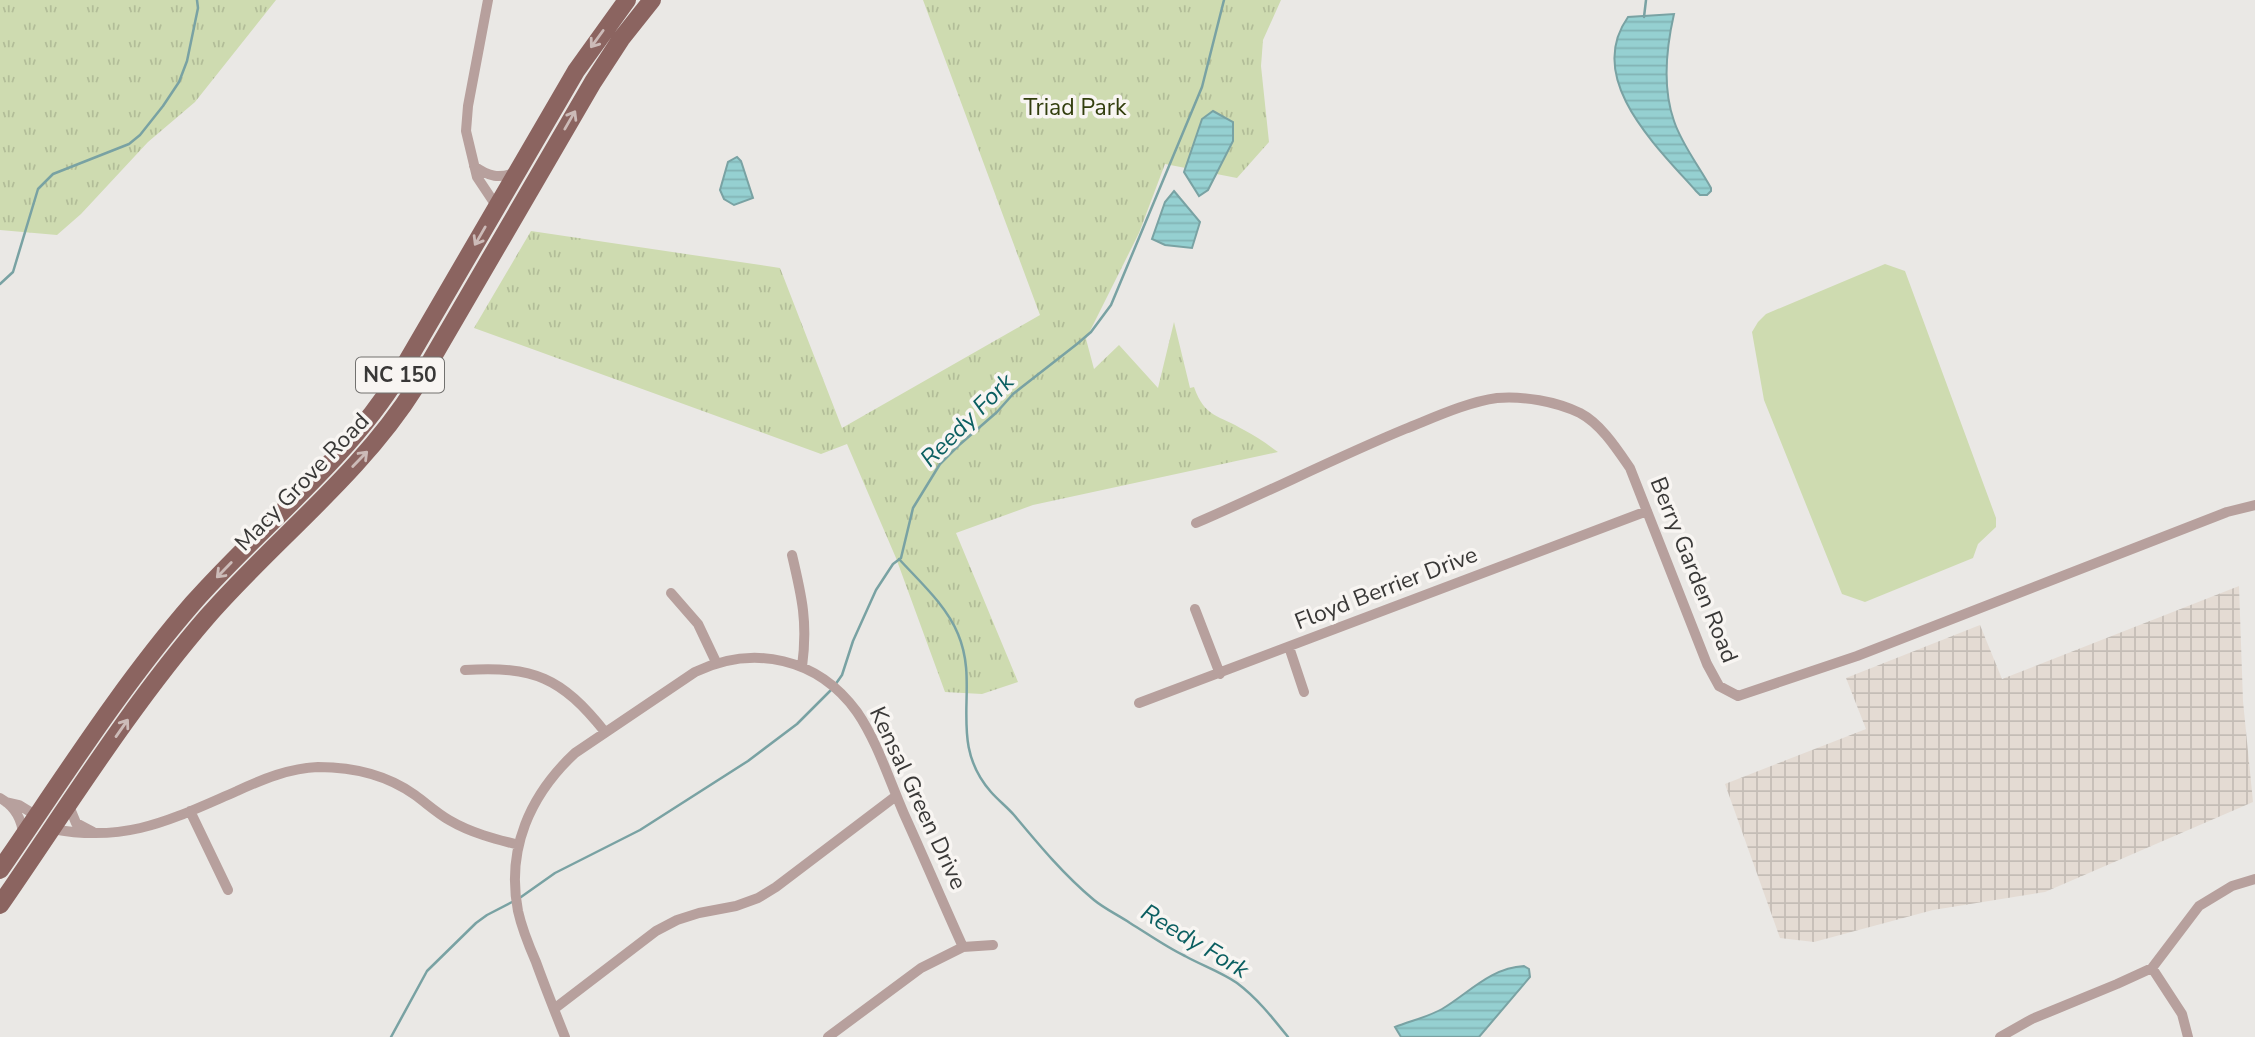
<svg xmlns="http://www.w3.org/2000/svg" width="2255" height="1037" font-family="'Nunito Sans',sans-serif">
<defs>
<pattern id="industrial-grid" width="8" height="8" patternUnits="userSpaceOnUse" patternTransform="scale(1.75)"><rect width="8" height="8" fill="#e4dbd3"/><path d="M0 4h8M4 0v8" fill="none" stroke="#c4bdb6"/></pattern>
<pattern id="park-tufts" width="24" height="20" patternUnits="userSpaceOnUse" patternTransform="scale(1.75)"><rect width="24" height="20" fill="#cedbb0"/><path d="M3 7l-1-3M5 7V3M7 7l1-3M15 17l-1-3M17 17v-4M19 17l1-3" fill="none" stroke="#b2bd98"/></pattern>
<pattern id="water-rules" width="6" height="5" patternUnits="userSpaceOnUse" patternTransform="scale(1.75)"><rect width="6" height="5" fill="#95d0d1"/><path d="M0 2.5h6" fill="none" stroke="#81b3b4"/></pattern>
</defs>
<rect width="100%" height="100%" fill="#eae8e5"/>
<path fill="url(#industrial-grid)" d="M 2239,586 L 2243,701 L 2253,802 L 2045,892 L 1933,910 L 1814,942 L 1780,938 L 1725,784 L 1866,729 L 1846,678 L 1980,625 L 2002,679 Z"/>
<path fill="#cedbb0" d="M 1885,264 L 1905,271 L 1996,518 L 1996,527 L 1978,544 L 1973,558 L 1865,602 L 1842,594 L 1764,400 L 1752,332 L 1758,322 L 1766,314 Z"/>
<path fill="url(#park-tufts)" d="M 0,0 L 276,0 L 195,102 L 148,142 L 81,214 L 57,235 L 0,230 Z
M 923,0 L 1281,0 L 1263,40 L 1261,66 L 1269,142 L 1237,178 L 1165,164 L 1139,233 L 1086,339 L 1094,369 L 1119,345 L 1158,388 L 1174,322 L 1190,388 L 1194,387 C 1205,418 1219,415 1244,430 C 1256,436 1267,444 1278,452 L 1033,505 L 956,533 L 1018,682 L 982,694 L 945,692 L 896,558 L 847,444 L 821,454 L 474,328 L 531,231 L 780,268 L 842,428 L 1040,315 Z"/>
<path fill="url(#water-rules)" stroke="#79a2a3" stroke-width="2" d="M 1674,14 C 1666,49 1662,87 1674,121 C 1682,145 1699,166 1711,188 L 1711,191 L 1707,195 L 1700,195 L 1696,191 C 1657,147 1584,79 1628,17 Z
M 1213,111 L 1233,122 L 1233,141 L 1208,190 L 1199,196 L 1184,172 L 1202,119 Z
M 737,157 L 741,161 L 753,198 L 734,205 L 724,199 L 720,190 L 728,162 Z
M 1174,191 L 1200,222 L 1192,248 L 1165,245 L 1152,239 L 1165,202 Z
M 1524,966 L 1529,969 L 1530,977 L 1479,1037 L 1401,1037 L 1395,1027 C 1410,1021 1428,1017 1442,1009 C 1469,993 1490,968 1524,966 Z"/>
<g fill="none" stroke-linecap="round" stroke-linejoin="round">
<path stroke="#79a2a3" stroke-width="2.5" d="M 1644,17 L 1646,0
M 0,284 L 13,272 L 38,189 L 53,174 L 129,144 L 140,135 L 163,106 L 179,82 L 187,61 L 198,8 L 197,0
M 899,559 C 920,582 946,605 958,634 C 981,688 946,741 991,792 C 998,800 1007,807 1014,815 C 1039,845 1064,875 1094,900 C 1105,909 1118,915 1130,923 C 1148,934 1166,947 1185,956 C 1201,965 1221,972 1237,983 C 1257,998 1272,1017 1288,1037
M 835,685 L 842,675 L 853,641 L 876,590 L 893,564 L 901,558 L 913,508 L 940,464 L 958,446 L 997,412 L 1013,394 L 1077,344 L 1091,332 L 1111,305 L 1202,87 L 1224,0
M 521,897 L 555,873 L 640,830 L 748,761 L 797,724 L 831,690
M 391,1037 L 427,971 L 476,923 L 487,915 L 512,902"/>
<path stroke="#b7a09d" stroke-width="10" d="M 488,0 L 468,106 L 466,131 L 477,177 L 497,207
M 474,166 C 489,177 499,179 517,172
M 1196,523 C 1266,493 1335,458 1405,429 C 1433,418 1467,402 1497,398 C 1524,396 1555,401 1580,413 C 1601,424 1617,449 1630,468 L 1707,664 L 1719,686 L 1738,696 L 1857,656 L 2227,512 L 2255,505
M 792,555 C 802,597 808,623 802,667
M 671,593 L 698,624 L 716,662
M 1195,609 L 1220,674
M 1289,647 L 1304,692
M 465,670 C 534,666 561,677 605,732
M 1139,703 L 1647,511
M 0,798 C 14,806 22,818 23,835
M 6,802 L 19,805 L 37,816
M 69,806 L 76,823 L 93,832
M 190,811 L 228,890
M 52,829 C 128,843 170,820 237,791 C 263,779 290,768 318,767 C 352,767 387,775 415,795 C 426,803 437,813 449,820 C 471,833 495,839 519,845
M 2152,968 L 2182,1014 L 2188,1037
M 554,1009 L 656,931 L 677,920 L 699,913 L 736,906 L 758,898 L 776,887 L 896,796
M 565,1037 C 555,1012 545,987 536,962 C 529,946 522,929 518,911 C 506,849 530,795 575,753 L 695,672 C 754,644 818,658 857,712 C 877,741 890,782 904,814 C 924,858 943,903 963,947
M 828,1037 L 921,968 L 963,947 L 993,945
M 2000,1037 L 2032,1019 L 2117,984 L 2152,968 L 2199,906 L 2232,886 L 2255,879"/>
<path stroke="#8b6460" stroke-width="18" d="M 0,870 C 62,780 121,686 193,603 C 260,527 345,462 399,375 L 576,71 L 627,0
M 0,905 C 67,808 130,706 207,617 C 275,539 361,474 416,386 L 593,82 L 621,39 L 652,0"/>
</g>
<defs><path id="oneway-shaft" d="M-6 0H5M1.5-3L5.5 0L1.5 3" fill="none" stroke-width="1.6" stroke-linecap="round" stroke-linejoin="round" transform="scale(1.75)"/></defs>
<g stroke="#ccbbb8">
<use href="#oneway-shaft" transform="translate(597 39) rotate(126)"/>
<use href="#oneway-shaft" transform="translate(570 120) rotate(-60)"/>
<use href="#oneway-shaft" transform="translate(480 236) rotate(120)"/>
<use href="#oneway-shaft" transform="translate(360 459) rotate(-46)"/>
<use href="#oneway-shaft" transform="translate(224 570) rotate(134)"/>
<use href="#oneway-shaft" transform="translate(122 728) rotate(-55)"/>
</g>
<g text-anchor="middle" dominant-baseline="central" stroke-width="7" stroke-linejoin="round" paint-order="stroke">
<rect fill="#f8f5f2" stroke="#72716f" stroke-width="2" x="356" y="357.5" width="88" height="35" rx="5"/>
<g font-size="21" font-weight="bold" fill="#393837">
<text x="400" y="375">NC 150</text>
</g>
<g font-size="23" fill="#323e0d" stroke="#f8f5f2">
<text x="1075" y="107">Triad Park</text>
</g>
<g font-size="23" fill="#393837" stroke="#f8f5f2">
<text transform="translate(302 482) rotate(-46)">Macy Grove Road</text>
<text transform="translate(1694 570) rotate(68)">Berry Garden Road</text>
<text transform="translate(1386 588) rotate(-21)">Floyd Berrier Drive</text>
<text transform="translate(918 798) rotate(65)">Kensal Green Drive</text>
</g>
<g font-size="24" font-style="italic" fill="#0b5f61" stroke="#f8f5f2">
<text transform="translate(967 420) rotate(-45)">Reedy Fork</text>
<text transform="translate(1195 941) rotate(31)">Reedy Fork</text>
</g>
</g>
</svg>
